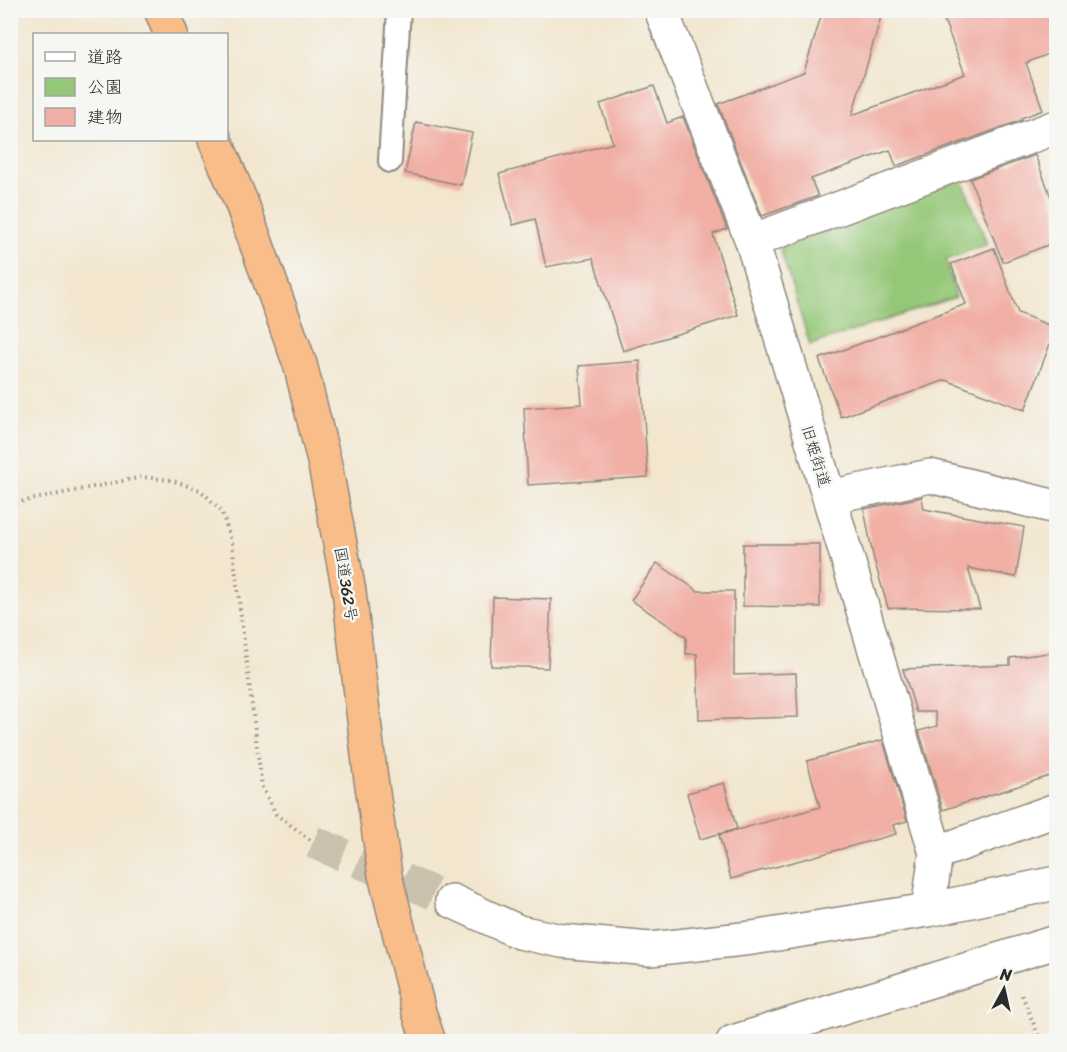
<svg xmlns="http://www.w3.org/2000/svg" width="1067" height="1052" font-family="Sriracha,'Klee One',sans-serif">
<rect width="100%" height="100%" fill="#f6f6f2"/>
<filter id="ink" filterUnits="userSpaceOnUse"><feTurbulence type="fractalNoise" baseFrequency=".0167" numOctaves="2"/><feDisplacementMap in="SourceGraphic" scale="12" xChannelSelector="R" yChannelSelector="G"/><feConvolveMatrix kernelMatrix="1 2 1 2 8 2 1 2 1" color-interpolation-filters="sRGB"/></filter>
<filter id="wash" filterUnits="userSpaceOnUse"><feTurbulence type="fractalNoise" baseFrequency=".008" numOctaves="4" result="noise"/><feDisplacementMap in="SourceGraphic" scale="24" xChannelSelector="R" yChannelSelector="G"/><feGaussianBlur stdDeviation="1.35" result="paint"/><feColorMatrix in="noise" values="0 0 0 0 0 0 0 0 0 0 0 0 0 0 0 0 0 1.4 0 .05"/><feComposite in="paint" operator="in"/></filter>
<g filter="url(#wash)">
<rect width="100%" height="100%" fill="#f2e6cf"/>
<path fill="#94c777" stroke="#607951" stroke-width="1.5" d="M 962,179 L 987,244 L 946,260 L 956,297 L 810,345 L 780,248 Z"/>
<g id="blocks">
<path fill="#f1afa5" d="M 823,10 L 883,10 L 852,115 L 965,74 L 940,10 L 1056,10 L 1056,51 L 1026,63 L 1043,110 L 1021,118 L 1022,120 L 896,166 L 890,150 L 811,179 L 818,196 L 762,216 L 718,104 L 804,72 Z
M 654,86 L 667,123 L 683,117 L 727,229 L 713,234 L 738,315 L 623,351 L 593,258 L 546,267 L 535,219 L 513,225 L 499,174 L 613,143 L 600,104 Z
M 416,122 L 472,133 L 461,185 L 405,173 Z
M 1035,155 L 1056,210 L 1056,242 L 1003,262 L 970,179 Z
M 994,248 L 1018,313 L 1056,328 L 1025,410 L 946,380 L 841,417 L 819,359 L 966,304 L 951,264 Z
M 640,361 L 648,477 L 528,485 L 524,408 L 582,404 L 579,366 Z
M 922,497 L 924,509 L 1024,527 L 1016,577 L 968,568 L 980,609 L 888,608 L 873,556 L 864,509 Z
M 743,544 L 820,544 L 820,607 L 743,606 Z
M 657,563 L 698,591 L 734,591 L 734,675 L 796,673 L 798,717 L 699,720 L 697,654 L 686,654 L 686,637 L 631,600 Z
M 493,597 L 551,599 L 548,668 L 491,666 Z
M 1056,652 L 1056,774 L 943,810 L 919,731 L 937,726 L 935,712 L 916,712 L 903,669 L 1010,665 L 1010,658 Z
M 883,740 L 907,821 L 893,825 L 896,834 L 731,879 L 719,835 L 820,807 L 807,761 Z
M 724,783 L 737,829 L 700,839 L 687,793 Z"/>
</g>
</g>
<g filter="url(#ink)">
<use href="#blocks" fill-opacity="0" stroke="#8e887d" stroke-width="1.5"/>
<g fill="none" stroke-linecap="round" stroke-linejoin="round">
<path stroke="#cac1ae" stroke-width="33" stroke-dasharray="33 16" stroke-linecap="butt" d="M 313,842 L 452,901"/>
<defs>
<path id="service" d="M 390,161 L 399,10"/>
<path id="minor" d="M 661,10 L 752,241 L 936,853 L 928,910
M 752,241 L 1056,127
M 829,497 L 930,476 L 1056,507
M 936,853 L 1056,810
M 452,901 L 519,932 L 562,941 L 650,949 L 752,938 L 928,910 L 1056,883
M 733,1042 L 1056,942"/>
<path id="trunk" d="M 161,10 L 171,34
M 215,140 L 242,204 L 300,364 L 325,465 L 349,591 L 370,772 L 385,875 L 419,1012 L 429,1042"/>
</defs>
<use href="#service" stroke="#8e887d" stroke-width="26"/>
<use href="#minor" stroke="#8e887d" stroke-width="36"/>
<use href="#trunk" stroke="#8e887d" stroke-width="36"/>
<path stroke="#8e887d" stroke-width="4" stroke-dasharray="1.5 4.5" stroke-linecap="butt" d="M 10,504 L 142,477 L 171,480 L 200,490 L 221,510 L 232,543 L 262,787 L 276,814 L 313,842
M 1022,995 L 1041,1042"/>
<use href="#service" stroke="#fff" stroke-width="22"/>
<use href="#minor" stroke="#fff" stroke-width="33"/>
<use href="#trunk" stroke="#f8bd89" stroke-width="33"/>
</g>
</g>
<g text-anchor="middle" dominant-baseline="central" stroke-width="5" stroke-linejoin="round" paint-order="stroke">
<g font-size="16" fill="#2b2b2b" stroke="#f6f6f2">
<text transform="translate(816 456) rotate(73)">旧姫街道</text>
<text transform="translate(346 584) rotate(81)">国道362号</text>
</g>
</g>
<rect width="1067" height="1052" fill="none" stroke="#f6f6f2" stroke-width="36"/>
<rect x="33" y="33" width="195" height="108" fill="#f6f6f2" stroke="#a5a5a2" stroke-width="1.5"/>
<rect x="45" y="52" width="30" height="9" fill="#ffffff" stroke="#a5a5a2" stroke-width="1.5"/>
<text x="87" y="63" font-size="18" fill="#2b2b2b">道路</text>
<rect x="45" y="78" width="30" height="18" fill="#94c777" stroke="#a5a5a2" stroke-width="1.5"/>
<text x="87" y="93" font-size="18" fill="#2b2b2b">公園</text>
<rect x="45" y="108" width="30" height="18" fill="#f1afa5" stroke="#a5a5a2" stroke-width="1.5"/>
<text x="87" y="123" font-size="18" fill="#2b2b2b">建物</text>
<g transform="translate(1004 989) rotate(8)" stroke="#f6f6f2" stroke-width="4.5" paint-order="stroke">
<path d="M0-4.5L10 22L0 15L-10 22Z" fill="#2b2b2b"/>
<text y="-9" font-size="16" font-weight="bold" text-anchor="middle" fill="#2b2b2b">N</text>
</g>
</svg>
